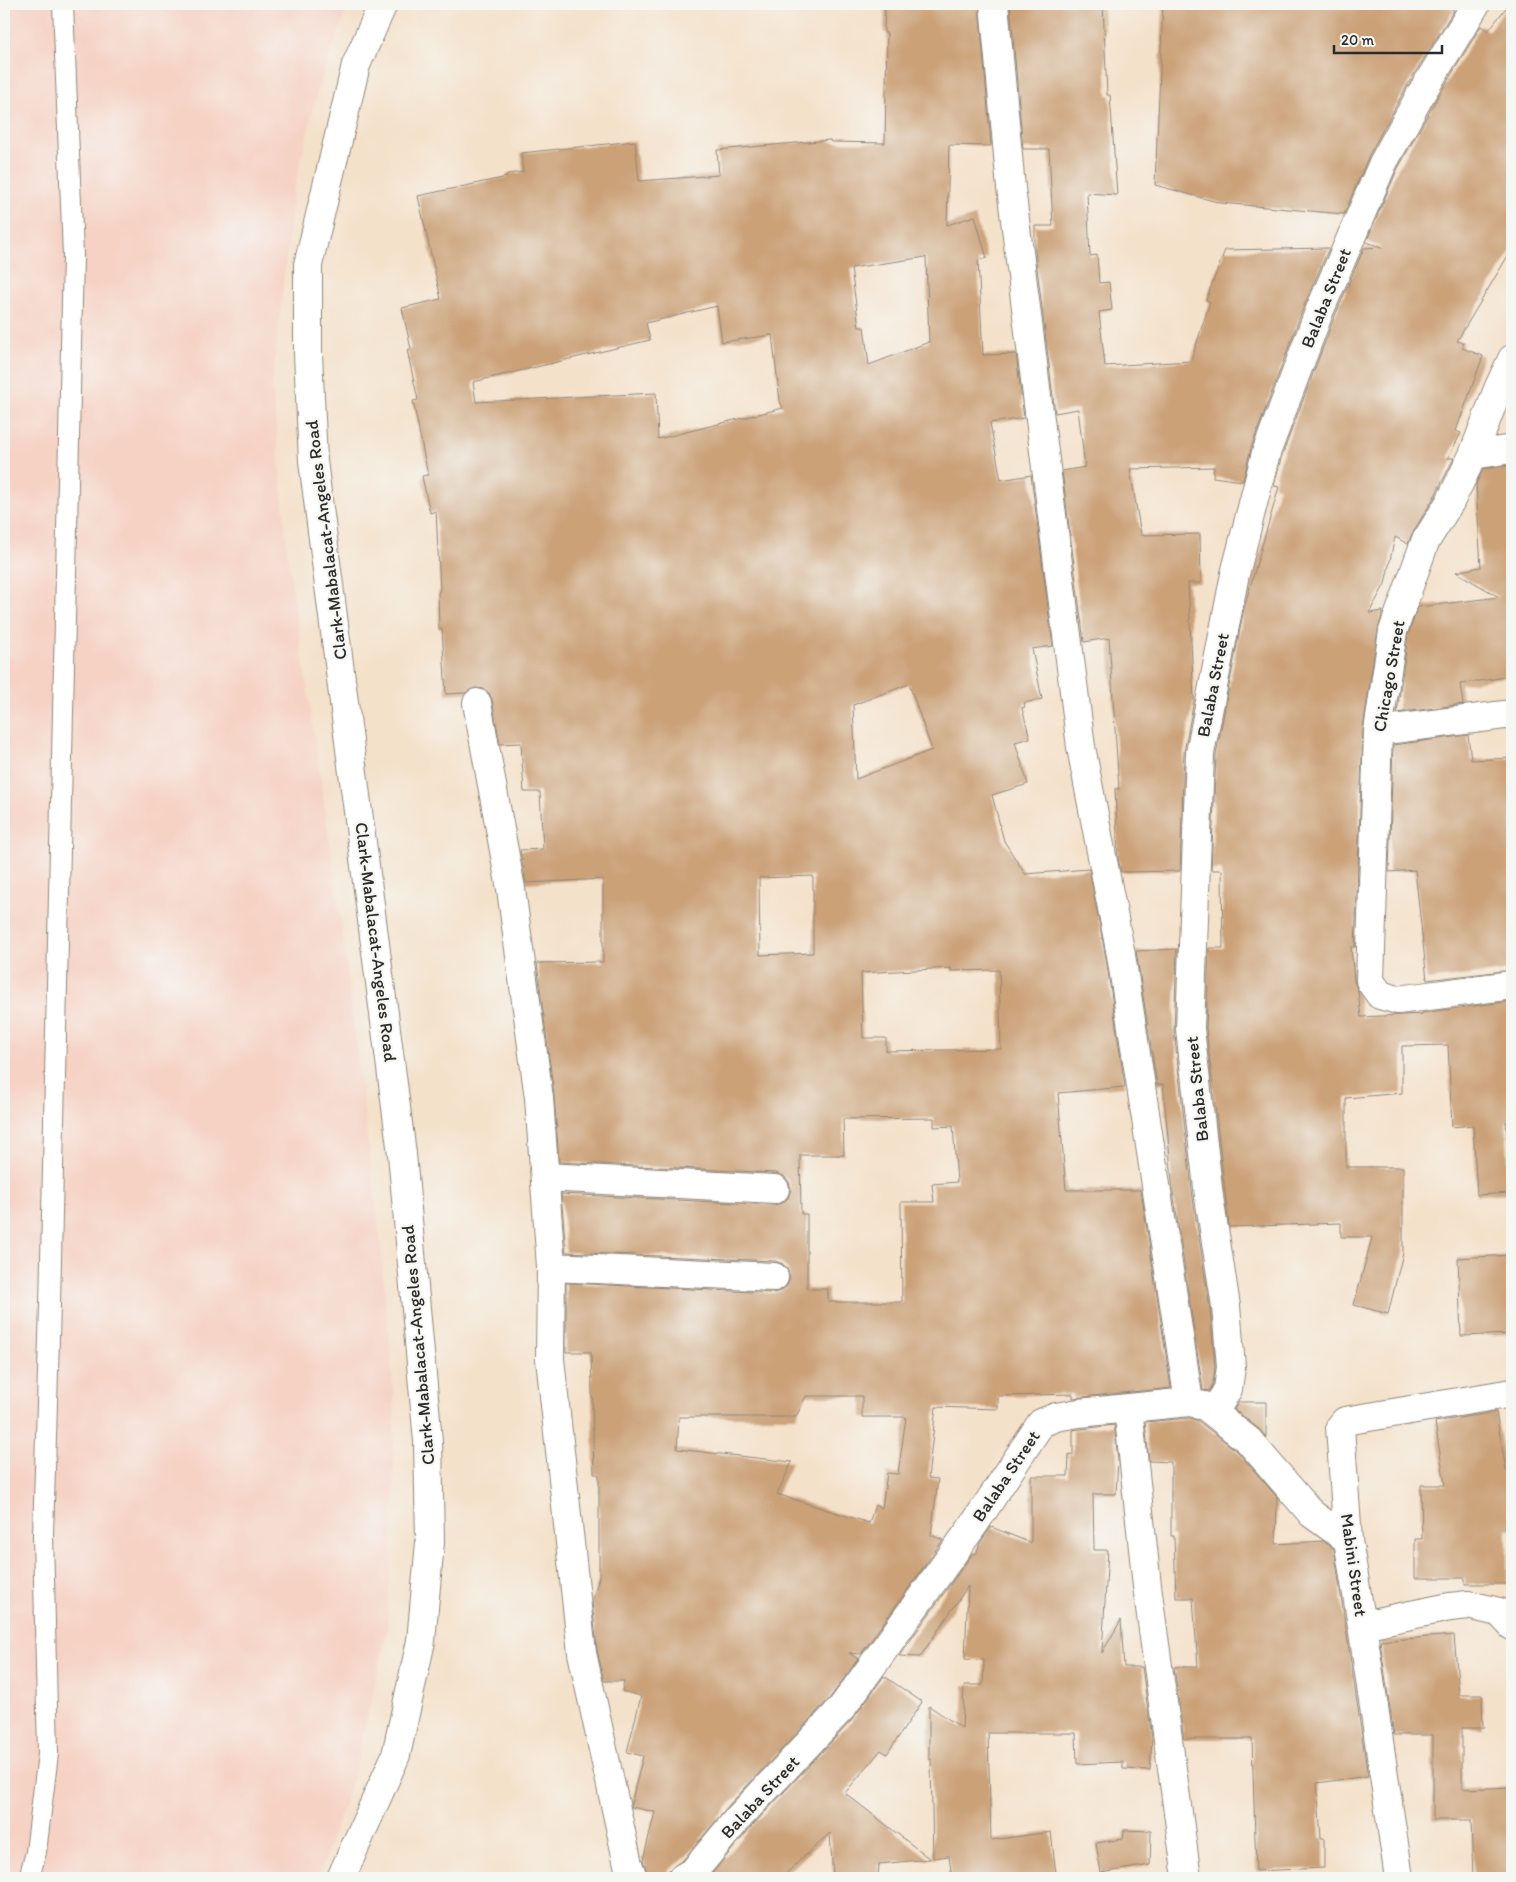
<svg xmlns="http://www.w3.org/2000/svg" width="1516" height="1882" font-family="Itim,sans-serif">
<rect width="100%" height="100%" fill="#f6f6f2"/>
<filter id="ink" filterUnits="userSpaceOnUse"><feTurbulence type="fractalNoise" baseFrequency=".02" numOctaves="2"/><feDisplacementMap in="SourceGraphic" scale="10" xChannelSelector="R" yChannelSelector="G"/><feConvolveMatrix kernelMatrix="1 2 1 2 8 2 1 2 1" color-interpolation-filters="sRGB"/></filter>
<filter id="wash" filterUnits="userSpaceOnUse"><feTurbulence type="fractalNoise" baseFrequency=".0096" numOctaves="4" result="noise"/><feDisplacementMap in="SourceGraphic" scale="20" xChannelSelector="R" yChannelSelector="G"/><feGaussianBlur stdDeviation="1.12" result="paint"/><feColorMatrix in="noise" values="0 0 0 0 0 0 0 0 0 0 0 0 0 0 0 0 0 1.4 0 .05"/><feComposite in="paint" operator="in"/></filter>
<g filter="url(#wash)">
<rect width="100%" height="100%" fill="#f4e1ca"/>
<path fill="#f6d2c4" d="M 4,4 L 349,4 L 319,85 L 294,189 L 272,383 L 288,557 L 338,898 L 381,1247 L 394,1393 L 394,1496 L 387,1631 L 354,1774 L 318,1878 L 4,1878 Z"/>
<g id="blocks">
<path fill="#cba178" fill-rule="evenodd" d="M 885,4 L 979,4 L 991,146 L 949,145 L 947,225 L 975,216 L 987,258 L 978,260 L 983,355 L 1016,354 L 1024,418 L 990,423 L 1001,480 L 1031,475 L 1053,646 L 1032,649 L 1042,699 L 1024,703 L 1025,707 L 1022,708 L 1030,738 L 1015,742 L 1028,784 L 992,795 L 1004,841 L 1025,874 L 1089,869 L 1106,958 L 1125,1087 L 1058,1093 L 1066,1190 L 1141,1190 L 1171,1388 L 1073,1398 L 1073,1394 L 998,1396 L 998,1409 L 936,1407 L 928,1478 L 938,1479 L 931,1535 L 943,1540 L 861,1654 L 849,1653 L 858,1659 L 829,1699 L 729,1805 L 684,1859 L 669,1870 L 666,1878 L 663,1878 L 648,1874 L 643,1860 L 655,1812 L 631,1807 L 631,1804 L 643,1756 L 627,1752 L 641,1696 L 622,1691 L 624,1681 L 604,1681 L 597,1650 L 592,1602 L 599,1577 L 599,1474 L 594,1474 L 591,1352 L 566,1352 L 566,1283 L 773,1293 L 781,1291 L 787,1286 L 790,1277 L 788,1270 L 783,1264 L 775,1261 L 566,1252 L 561,1194 L 774,1205 L 782,1203 L 788,1198 L 791,1189 L 789,1182 L 784,1176 L 776,1173 L 559,1162 L 554,1096 L 537,963 L 603,962 L 603,879 L 526,883 L 520,850 L 543,849 L 540,792 L 524,792 L 521,743 L 500,744 L 492,700 L 489,693 L 483,689 L 475,688 L 466,693 L 446,694 L 442,629 L 439,629 L 438,592 L 440,591 L 436,511 L 430,513 L 422,476 L 428,475 L 413,401 L 418,400 L 407,350 L 411,349 L 402,308 L 441,299 L 418,196 L 507,177 L 507,174 L 523,172 L 521,153 L 635,141 L 639,181 L 719,175 L 717,150 L 830,140 L 831,142 L 885,143 L 887,33 L 884,33 ZM 926,257 L 929,342 L 869,365 L 864,327 L 859,327 L 851,268 ZM 717,306 L 722,342 L 772,335 L 780,401 L 783,408 L 658,439 L 656,393 L 476,402 L 473,382 L 650,340 L 646,323 ZM 909,684 L 932,750 L 856,779 L 853,705 ZM 813,876 L 813,953 L 760,955 L 759,878 ZM 951,968 L 951,971 L 999,970 L 1001,1049 L 886,1051 L 886,1038 L 863,1038 L 861,973 ZM 934,1118 L 934,1127 L 953,1126 L 957,1182 L 932,1184 L 934,1202 L 901,1202 L 902,1302 L 828,1302 L 828,1289 L 807,1289 L 807,1214 L 801,1214 L 800,1155 L 844,1155 L 843,1119 ZM 806,1396 L 862,1396 L 862,1417 L 906,1417 L 898,1474 L 887,1473 L 882,1508 L 875,1505 L 869,1523 L 777,1494 L 792,1462 L 677,1449 L 679,1417 L 796,1417 Z
M 1010,4 L 1103,4 L 1107,95 L 1110,95 L 1117,195 L 1087,193 L 1090,256 L 1097,255 L 1099,283 L 1109,282 L 1112,310 L 1099,312 L 1105,366 L 1191,361 L 1210,302 L 1206,300 L 1225,250 L 1329,248 L 1304,306 L 1251,448 L 1243,481 L 1213,477 L 1214,467 L 1130,469 L 1141,535 L 1200,534 L 1201,583 L 1188,583 L 1194,700 L 1184,752 L 1180,871 L 1121,872 L 1118,857 L 1115,789 L 1119,789 L 1109,638 L 1084,642 L 1062,471 L 1085,467 L 1078,409 L 1055,413 L 1035,251 L 1035,226 L 1053,226 L 1049,149 L 1023,149 Z
M 1163,4 L 1445,4 L 1454,10 L 1408,84 L 1369,155 L 1344,214 L 1221,203 L 1155,185 Z
M 1509,4 L 1512,4 L 1512,249 L 1457,341 L 1464,343 L 1462,348 L 1483,356 L 1456,431 L 1461,433 L 1448,458 L 1454,458 L 1436,494 L 1412,534 L 1408,544 L 1395,537 L 1385,584 L 1369,613 L 1383,611 L 1378,629 L 1363,729 L 1355,947 L 1351,947 L 1354,981 L 1358,991 L 1361,1017 L 1422,1014 L 1422,1013 L 1512,1001 L 1512,1122 L 1506,1122 L 1510,1193 L 1477,1195 L 1473,1125 L 1452,1127 L 1448,1045 L 1402,1046 L 1402,1093 L 1346,1098 L 1346,1167 L 1403,1167 L 1403,1253 L 1388,1314 L 1354,1305 L 1372,1237 L 1341,1237 L 1341,1223 L 1229,1227 L 1206,1028 L 1209,948 L 1223,948 L 1222,870 L 1211,870 L 1216,755 L 1244,608 L 1279,487 L 1274,486 L 1281,458 L 1334,318 L 1364,248 L 1382,247 L 1366,242 L 1397,170 L 1436,100 L 1481,26 L 1488,31 Z
M 1512,465 L 1512,676 L 1460,684 L 1463,704 L 1397,713 L 1408,635 L 1418,607 L 1499,597 L 1456,572 L 1481,567 L 1476,484 L 1483,469 Z
M 1468,735 L 1471,760 L 1512,758 L 1512,970 L 1427,980 L 1415,870 L 1389,872 L 1393,745 Z
M 1177,949 L 1174,1031 L 1193,1199 L 1210,1308 L 1215,1367 L 1213,1384 L 1209,1391 L 1203,1390 L 1173,1191 L 1163,1084 L 1157,1085 L 1136,951 Z
M 1512,1255 L 1512,1334 L 1461,1336 L 1458,1258 Z
M 1239,1402 L 1266,1402 L 1266,1437 L 1259,1429 L 1234,1409 Z
M 1496,1412 L 1506,1470 L 1512,1470 L 1512,1529 L 1507,1529 L 1507,1584 L 1465,1584 L 1465,1578 L 1415,1578 L 1415,1539 L 1422,1539 L 1421,1485 L 1445,1485 L 1435,1422 Z
M 1190,1418 L 1198,1421 L 1238,1452 L 1277,1497 L 1276,1544 L 1323,1541 L 1334,1549 L 1368,1776 L 1317,1783 L 1321,1838 L 1324,1838 L 1324,1868 L 1256,1871 L 1252,1739 L 1184,1739 L 1174,1667 L 1198,1667 L 1193,1598 L 1176,1598 L 1174,1536 L 1171,1536 L 1171,1462 L 1149,1461 L 1145,1422 Z
M 1114,1425 L 1118,1460 L 1116,1494 L 1093,1494 L 1094,1550 L 1108,1550 L 1102,1653 L 1121,1620 L 1124,1667 L 1142,1667 L 1152,1739 L 1150,1770 L 1123,1769 L 1123,1762 L 1077,1764 L 1076,1733 L 988,1733 L 991,1840 L 1051,1832 L 1056,1874 L 1026,1878 L 952,1878 L 949,1856 L 933,1858 L 931,1759 L 929,1759 L 929,1706 L 962,1728 L 964,1685 L 983,1685 L 984,1660 L 965,1659 L 968,1586 L 920,1657 L 899,1656 L 973,1553 L 976,1554 L 980,1543 L 991,1527 L 1031,1543 L 1031,1476 L 1068,1476 L 1069,1454 L 1073,1455 L 1073,1430 Z
M 1454,1635 L 1459,1695 L 1482,1695 L 1483,1728 L 1462,1728 L 1462,1789 L 1512,1787 L 1512,1878 L 1473,1878 L 1471,1820 L 1433,1820 L 1433,1735 L 1394,1735 L 1380,1641 Z
M 884,1676 L 922,1702 L 887,1754 L 881,1750 L 845,1793 L 930,1859 L 879,1864 L 878,1878 L 833,1878 L 830,1833 L 781,1878 L 708,1878 L 752,1826 L 852,1720 Z
M 1124,1830 L 1151,1831 L 1150,1865 L 1101,1873 L 1096,1843 L 1123,1839 Z"/>
</g>
</g>
<g filter="url(#ink)">
<use href="#blocks" fill-opacity="0" stroke="#90867a" stroke-width="1"/>
<g fill="none" stroke-linecap="round" stroke-linejoin="round">
<defs>
<path id="lane" d="M 29,1878 L 36,1852 L 48,1754 L 43,1535 L 50,1305 L 73,255 L 63,4"/>
<path id="street" d="M 1512,359 L 1498,389 L 1473,455 L 1450,502 L 1425,542 L 1393,631 L 1378,731 L 1370,981 L 1380,995 L 1398,1000 L 1512,985
M 1473,455 L 1512,449
M 477,703 L 511,889 L 539,1098 L 551,1267 L 550,1359 L 582,1653 L 628,1864 L 633,1878
M 1378,731 L 1512,714
M 545,1177 L 775,1189
M 551,1267 L 774,1277
M 1199,1405 L 1205,1406 L 1249,1441 L 1312,1514 L 1348,1540
M 1128,1408 L 1147,1586 L 1187,1878
M 1214,1413 L 1228,1389 L 1231,1367 L 1226,1306 L 1209,1197 L 1190,1029 L 1200,753 L 1235,574 L 1266,453 L 1319,312 L 1383,163 L 1422,92 L 1476,4
M 1362,1625 L 1450,1607 L 1468,1605 L 1499,1612 L 1512,1626
M 682,1878 L 694,1871 L 740,1816 L 841,1709 L 975,1523 L 1041,1423 L 1056,1417 L 1079,1413 L 1189,1402 L 1121,955 L 1081,747 L 1011,188 L 994,4
M 1399,1878 L 1362,1625 L 1348,1540 L 1340,1427 L 1345,1421 L 1512,1393"/>
<path id="secondary" d="M 341,1878 L 396,1755 L 421,1641 L 430,1542 L 428,1441 L 402,1154 L 313,461 L 308,354 L 308,265 L 356,65 L 383,4"/>
</defs>
<use href="#lane" stroke="#90867a" stroke-width="22"/>
<use href="#street" stroke="#90867a" stroke-width="30"/>
<use href="#secondary" stroke="#90867a" stroke-width="30"/>
<use href="#lane" stroke="#fff" stroke-width="20"/>
<use href="#street" stroke="#fff" stroke-width="28"/>
<use href="#secondary" stroke="#fff" stroke-width="28"/>
</g>
</g>
<g text-anchor="middle" dominant-baseline="central" stroke-width="4.5" stroke-linejoin="round" paint-order="stroke">
<g font-size="18" fill="#2b2b2b" stroke="#f6f6f2">
<text transform="translate(1326 298) rotate(-68)">Balaba Street</text>
<text transform="translate(326 540) rotate(-97)">Clark-Mabalacat-Angeles Road</text>
<text transform="translate(1389 676) rotate(-80)">Chicago Street</text>
<text transform="translate(1213 685) rotate(-79)">Balaba Street</text>
<text transform="translate(376 942) rotate(83)">Clark-Mabalacat-Angeles Road</text>
<text transform="translate(1197 1089) rotate(-96)">Balaba Street</text>
<text transform="translate(418 1345) rotate(-95)">Clark-Mabalacat-Angeles Road</text>
<text transform="translate(1006 1476) rotate(-56)">Balaba Street</text>
<text transform="translate(1354 1565) rotate(82)">Mabini Street</text>
<text transform="translate(760 1797) rotate(-47)">Balaba Street</text>
</g>
</g>
<rect width="1516" height="1882" fill="none" stroke="#f6f6f2" stroke-width="20"/>
<path d="M1334 45v8h108v-8" fill="none" stroke="#2b2b2b" stroke-width="2.5"/>
<text x="1341" y="45" font-size="15" fill="#2b2b2b" stroke="#f6f6f2" stroke-width="4" paint-order="stroke">20 m</text>
</svg>
